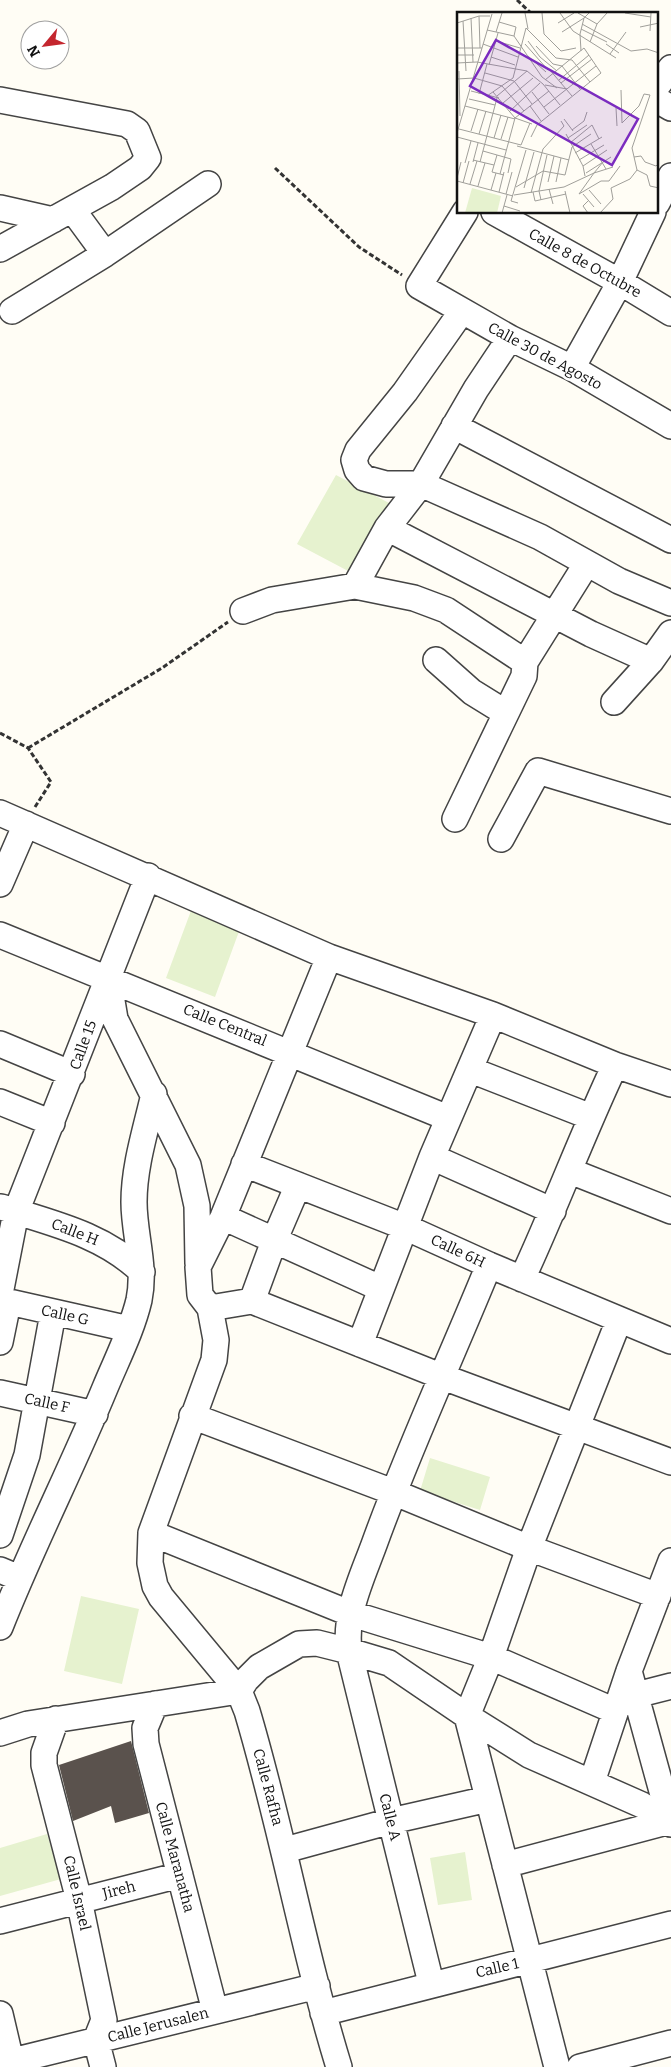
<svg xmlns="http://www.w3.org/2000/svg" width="671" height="2067" font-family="Bitter,serif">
<rect width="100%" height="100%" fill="#fffdf5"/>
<path fill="#e6f2cf" d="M 336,475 L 389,503 L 350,572 L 297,544 Z
M 192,908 L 241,926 L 215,997 L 166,978 Z
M 430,1458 L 490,1477 L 480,1510 L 420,1491 Z
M 81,1596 L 139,1609 L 122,1684 L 64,1671 Z
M 47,1834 L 61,1879 L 0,1896 L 0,1848 Z
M 465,1852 L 472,1900 L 438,1905 L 430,1858 Z"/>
<path fill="#5a524d" d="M 131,1741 L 149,1813 L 115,1823 L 111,1806 L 73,1821 L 59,1765 Z"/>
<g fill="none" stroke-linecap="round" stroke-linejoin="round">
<defs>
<path id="minor" d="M 657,86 L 671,68
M 0,100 L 127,124 L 137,131 L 148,158 L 140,168 L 112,187 L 0,249
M 657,100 L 671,108
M 657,203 L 671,176
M 0,208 L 53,220
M 72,209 L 105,254
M 465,212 L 419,286 L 510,338 L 572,368 L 671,426
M 494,212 L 620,282 L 671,313
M 12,311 L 105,254 L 208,184
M 462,311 L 405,392 L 358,450 L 354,460 L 357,470 L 364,478 L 386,484 L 421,484 L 540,537 L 619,581 L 671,603
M 572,368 L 620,282 L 653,212
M 454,426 L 671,540
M 387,528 L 591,634 L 651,661
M 355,586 L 387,528 L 421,484 L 476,389 L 510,338
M 243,611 L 272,600 L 355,586 L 414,598 L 446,610 L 525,662
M 436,660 L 472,692 L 506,713
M 614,702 L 651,661 L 671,633
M 0,813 L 329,957 L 493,1015 L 615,1065 L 671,1084
M 455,819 L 524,676 L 525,662 L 587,563
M 501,839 L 538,771 L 671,811
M 0,884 L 26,824
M 0,935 L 448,1118
M 329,957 L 223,1217 L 198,1267 L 200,1295 L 210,1308 L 216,1340 L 214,1360 L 151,1533 L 150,1563 L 155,1586 L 161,1597 L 239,1691 L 247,1711 C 282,1828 303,1950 339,2067
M 108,977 L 115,1019 L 188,1165 L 197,1206 L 198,1263
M 0,1044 L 72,1074
M 471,1070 L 591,1117
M 0,1102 L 52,1123
M 432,1157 L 553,1211
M 244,1164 L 405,1227 L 489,1265 L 671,1341
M 570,1171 L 671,1211
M 1,1207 C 51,1223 103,1234 142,1272
M 223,1217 L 380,1288
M 522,1279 C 555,1208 582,1135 615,1065
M 0,1294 L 16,1212 L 148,876
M 0,1300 L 129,1329
M 252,1301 L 274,1241 L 298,1185
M 210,1308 L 252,1301 L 443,1377 L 671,1462
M 0,1342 L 8,1303
M 360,1344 L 432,1157 L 493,1015
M 0,1393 L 95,1414
M 192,1416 L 393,1492 L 529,1548 L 658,1596
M 151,1533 L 349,1613 L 491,1657 L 615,1711
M 0,1535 L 27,1455 L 53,1313
M 0,1570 L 19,1578
M 0,1627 C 32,1546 72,1468 105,1388 C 117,1359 132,1330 139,1300 C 146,1266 134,1235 134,1202 C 134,1166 146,1129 154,1094
M 629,1671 L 671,1824
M 636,1695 L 671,1686
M 155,1704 L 145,1728 L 146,1744 L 215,2011
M 56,1719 L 44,1753 L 44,1765 L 79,1900 L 104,2020 L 96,2040 L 103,2067
M 0,1733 L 28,1724 L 239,1691 L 246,1680 L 259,1667 L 299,1644 L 317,1643 L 349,1651 L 389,1663 L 467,1716 L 529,1755 L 642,1805 L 670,1821
M 592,1782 L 629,1671 L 671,1561
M 285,1850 L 391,1821 L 488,1799
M 505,1865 L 670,1821
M 0,1921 L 180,1875
M 431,1983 L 349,1651 C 344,1613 362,1578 375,1542 C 409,1448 451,1358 489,1265
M 323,2013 L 671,1924
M 0,2014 L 11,2061
M 0,2064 L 317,1986
M 557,2067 L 467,1716 L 491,1657 L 529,1548 L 619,1320
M 580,2067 L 671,2043"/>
</defs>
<use href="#minor" stroke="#444" stroke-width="28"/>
<path stroke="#333" stroke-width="3" stroke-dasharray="5 2.5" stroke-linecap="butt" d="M 517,0 L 532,14
M 275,168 L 359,247 L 402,275
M 0,733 L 28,748 L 51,782 L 35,807
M 28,748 L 162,668 L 228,622"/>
<use href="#minor" stroke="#fff" stroke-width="25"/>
</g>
<g text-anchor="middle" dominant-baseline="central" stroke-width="5" stroke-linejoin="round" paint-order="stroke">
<g font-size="15" fill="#111" stroke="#fff">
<text transform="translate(585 263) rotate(29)">Calle 8 de Octubre</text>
<text transform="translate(545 356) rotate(28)">Calle 30 de Agosto</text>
<text transform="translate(225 1025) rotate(22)">Calle Central</text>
<text transform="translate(83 1045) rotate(-70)">Calle 15</text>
<text transform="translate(75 1232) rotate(21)">Calle H</text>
<text transform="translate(458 1251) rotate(25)">Calle 6H</text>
<text transform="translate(65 1315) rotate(12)">Calle G</text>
<text transform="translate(47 1403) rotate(12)">Calle F</text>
<text transform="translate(268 1787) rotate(75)">Calle Rafha</text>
<text transform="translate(390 1817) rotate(76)">Calle A</text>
<text transform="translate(175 1857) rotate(75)">Calle Maranatha</text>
<text transform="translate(119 1890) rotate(-14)">Jireh</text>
<text transform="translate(77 1893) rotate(77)">Calle Israel</text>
<text transform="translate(497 1968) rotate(-13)">Calle 1</text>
<text transform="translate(158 2025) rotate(-14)">Calle Jerusalen</text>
</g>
</g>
<g transform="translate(457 12)">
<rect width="201" height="201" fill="#fffdf5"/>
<path d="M 15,176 L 44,184 L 40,201 L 8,201 Z" fill="#e6f2cf"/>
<path fill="none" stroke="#a09f9a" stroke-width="1" d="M 68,1 L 71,17M 85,1 L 87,22 L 104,39 L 119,36M 103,1 L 116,19 L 159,46M 121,1 L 140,12M 168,1 L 194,5M 22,4 L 23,36M 14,6 L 16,50M 6,9 L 9,59M 42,10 L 59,15 L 57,24M 0,11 L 22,4 L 33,4M 101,11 L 117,1M 125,12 L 174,39 L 190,37 L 202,41M 183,15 L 202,11M 124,17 L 150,30M 30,18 L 57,24M 193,19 L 194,1M 39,20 L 45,1M 105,20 L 127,6M 57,24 L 85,65 L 100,76M 39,29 L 63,36M 71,29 L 83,45 L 100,59M 133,30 L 140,12 L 150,1M 26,32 L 61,45M 68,32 L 91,58M 149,32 L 162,41M 79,34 L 96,52 L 105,54 L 123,77M 0,36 L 25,36M 124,39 L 123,22 L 127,6 L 132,1M 153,42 L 169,20M 0,43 L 17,43M 71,44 L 89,60M 34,45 L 58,53M 0,51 L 20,50 L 70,59M 32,53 L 41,21M 92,57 L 115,84M 2,59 L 3,104M 70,59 L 86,72 L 103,93M 28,61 L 57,69 L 75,92M 0,67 L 17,66 L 45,74 L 67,99M 102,68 L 132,43M 104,71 L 135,47M 88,73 L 110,77M 164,78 L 165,111 L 182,94 L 187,82 L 193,83 L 175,136 L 180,158 L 190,163 L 193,174 L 202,176M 14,79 L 42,86M 36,80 L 58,106 L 75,112M 75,80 L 92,102M 22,82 L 30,52M 30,84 L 56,66 L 69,16 L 99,46 L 115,48 L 133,70M 40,84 L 70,59M 12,87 L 38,93M 46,91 L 76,66M 8,94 L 58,107M 73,94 L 84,109M 87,95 L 139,54M 159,96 L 160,114M 53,99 L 83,71M 107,107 L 116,119M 2,117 L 64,133 L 73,111M 115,118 L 127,109 L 130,100M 14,119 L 21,97M 0,121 L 35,2M 22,122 L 29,99M 109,122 L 126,154 L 128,164M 0,125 L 49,138M 74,125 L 80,113 L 144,61 L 127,36 L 88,68M 37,126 L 44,103M 111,126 L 130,113M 44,127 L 51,105M 113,131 L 135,113 L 142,127M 134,132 L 149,157M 60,134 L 112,148M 26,139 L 54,147 L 51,161M 118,141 L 145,125M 40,143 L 35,160 L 47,163M 177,145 L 184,144 L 188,150 L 199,154 L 202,151M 16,148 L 37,153M 122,148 L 147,133M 16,150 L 21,131M 23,150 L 40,86M 8,151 L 14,129M 126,154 L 150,138M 156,155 L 137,161 L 122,182 L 144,169 L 152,169 L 163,154M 129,161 L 154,145M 43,162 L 58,106 L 92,79M 0,166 L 4,150M 0,169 L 56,184M 91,170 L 97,144M 99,170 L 104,146M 6,171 L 12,149M 13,172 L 20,149M 21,174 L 28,151M 59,175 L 86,159 L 108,163 L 115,135 L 134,122M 67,176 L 77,140M 92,177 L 96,192M 34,178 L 39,161M 132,178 L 144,192M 108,179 L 113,201M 42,180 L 47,160M 76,180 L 78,189 L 109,182M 74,181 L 86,137 L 107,114 L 104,109M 49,182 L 55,160M 126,182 L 137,195M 57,183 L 107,175 L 137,161 L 146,150M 84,188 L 82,179 L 90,143M 61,191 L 54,189 L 69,138M 47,194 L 63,199M 45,201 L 50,183M 131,201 L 126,194 L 131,189M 143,201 L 156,187 L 154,176 L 173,167 L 180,158"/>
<path fill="#7b2cbf" fill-opacity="0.15" stroke="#7b2cbf" stroke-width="2.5" d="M 39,28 L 181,107 L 155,153 L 13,74 Z"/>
<rect width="201" height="201" fill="none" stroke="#111" stroke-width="2.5"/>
</g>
<g transform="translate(45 45) rotate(241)"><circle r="24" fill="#ffffff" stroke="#a0a0a0"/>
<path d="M0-4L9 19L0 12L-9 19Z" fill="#c4262e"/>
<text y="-8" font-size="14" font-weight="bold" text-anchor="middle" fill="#111111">N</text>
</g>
</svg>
